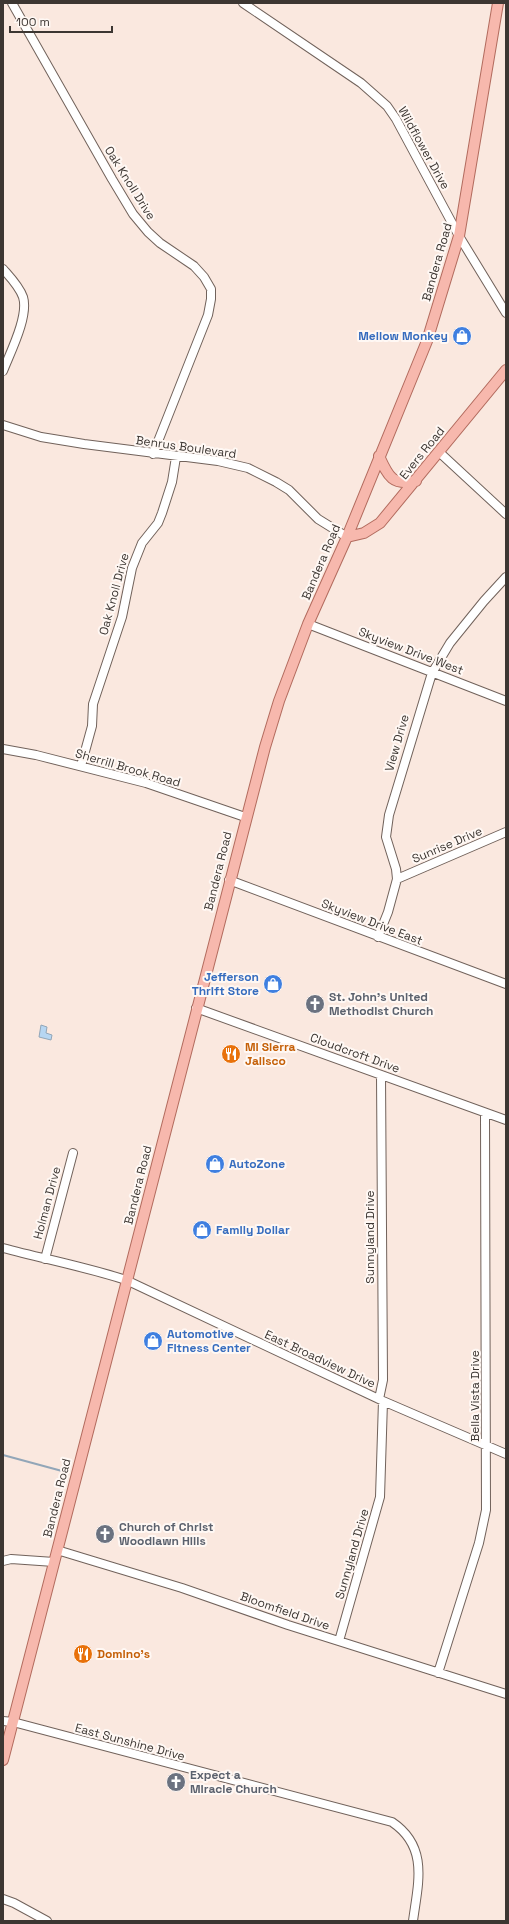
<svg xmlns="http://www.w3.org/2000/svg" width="509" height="1924" font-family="'Space Grotesk',sans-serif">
<rect width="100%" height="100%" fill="#fae8df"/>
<path fill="#b7d6f2" stroke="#92a6b8" d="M 41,1025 L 47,1027 L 46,1033 L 52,1035 L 51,1040 L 39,1037 Z"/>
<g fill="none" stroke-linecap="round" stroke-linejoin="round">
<path stroke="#92a6b8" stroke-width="2" d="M 3,1455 L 62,1471"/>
<defs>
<path id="minor" d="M 12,3 L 112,179 L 133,214 L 148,232 L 160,243 L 194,266 L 204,277 L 211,289 L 211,299 L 208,315 L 153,454
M 243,3 L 361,83 L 387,106 L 396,119 L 459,236 L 506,313
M 3,269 C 10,277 19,286 23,297 C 29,316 10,353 3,371
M 3,425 L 41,437 L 84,444 L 218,461 L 248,468 L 276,482 L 289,490 L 318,519 L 347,537
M 439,452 L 506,514
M 308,624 L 506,701
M 3,749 L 36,755 L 146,783 L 245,817
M 81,766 L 92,726 L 93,704 L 122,617 L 132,568 L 142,543 L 158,523 L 162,513 L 172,482 L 176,457
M 397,879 L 506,832
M 229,880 L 506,984
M 378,937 L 388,912 L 397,879 L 396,869 L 386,837 L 389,815 L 432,673 L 450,643 L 484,601 L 506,577
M 196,1008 L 506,1120
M 3,1248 C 44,1259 86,1267 126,1280 L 383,1401 L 506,1454
M 45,1259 L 73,1153
M 379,1399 L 383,1380 L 381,1075
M 57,1550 L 182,1588 L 288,1625 L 506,1694
M 3,1561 L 11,1559 L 54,1562
M 339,1641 L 380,1497 L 383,1401
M 438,1673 L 479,1543 L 486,1510 L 485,1113
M 3,1721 L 13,1722 L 392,1822 C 429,1847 418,1883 413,1921
M 3,1899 L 14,1903 L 47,1921"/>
<path id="major" d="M 379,456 C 388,476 392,486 416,481
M 347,537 L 364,533 L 380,523 L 506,370
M 3,1760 L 265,747 L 279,701 L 308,624 L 347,537 L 427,341 L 459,236 L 498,3"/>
</defs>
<use href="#minor" stroke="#71625b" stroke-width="10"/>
<use href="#major" stroke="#b26b5e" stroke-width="12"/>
<use href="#minor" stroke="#fff" stroke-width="8"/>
<use href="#major" stroke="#f7b8ad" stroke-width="10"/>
</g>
<defs>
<symbol id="shop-disc" viewBox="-11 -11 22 22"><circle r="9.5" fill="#3f7fe0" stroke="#fff8f4"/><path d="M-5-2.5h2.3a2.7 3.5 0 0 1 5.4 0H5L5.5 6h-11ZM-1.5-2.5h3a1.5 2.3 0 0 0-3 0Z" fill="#fff"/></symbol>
<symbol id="church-disc" viewBox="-11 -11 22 22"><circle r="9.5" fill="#6b7280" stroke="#fff8f4"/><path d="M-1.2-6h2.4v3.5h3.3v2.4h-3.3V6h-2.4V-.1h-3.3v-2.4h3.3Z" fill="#fff"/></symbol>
<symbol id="restaurant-disc" viewBox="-11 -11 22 22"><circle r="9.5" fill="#e8710a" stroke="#fff8f4"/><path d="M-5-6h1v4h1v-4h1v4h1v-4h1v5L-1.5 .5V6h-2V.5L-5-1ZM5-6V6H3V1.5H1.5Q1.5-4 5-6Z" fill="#fff"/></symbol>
</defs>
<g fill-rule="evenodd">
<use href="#shop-disc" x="451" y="325" width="22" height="22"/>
<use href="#shop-disc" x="262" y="973" width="22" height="22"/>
<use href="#church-disc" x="304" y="993" width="22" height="22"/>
<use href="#restaurant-disc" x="220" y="1043" width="22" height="22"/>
<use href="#shop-disc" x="204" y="1153" width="22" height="22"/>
<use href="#shop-disc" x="191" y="1219" width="22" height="22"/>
<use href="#shop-disc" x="142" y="1330" width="22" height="22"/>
<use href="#church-disc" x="94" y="1523" width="22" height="22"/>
<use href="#restaurant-disc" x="72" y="1643" width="22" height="22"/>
<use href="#church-disc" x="165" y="1771" width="22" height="22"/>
</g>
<g text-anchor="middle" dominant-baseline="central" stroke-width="4" stroke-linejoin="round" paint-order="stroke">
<g font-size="12" fill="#3c3632" stroke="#fff8f4">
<text transform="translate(424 148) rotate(61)">Wildflower Drive</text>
<text transform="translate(130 183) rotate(58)">Oak Knoll Drive</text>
<text transform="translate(437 262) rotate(-74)">Bandera Road</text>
<text transform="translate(186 447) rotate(8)">Benrus Boulevard</text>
<text transform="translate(422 453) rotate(-51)">Evers Road</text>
<text transform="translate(321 562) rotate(-67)">Bandera Road</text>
<text transform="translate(114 594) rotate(-75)">Oak Knoll Drive</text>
<text transform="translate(411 651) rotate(21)">Skyview Drive West</text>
<text transform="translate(397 743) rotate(-74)">View Drive</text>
<text transform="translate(128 768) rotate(16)">Sherrill Brook Road</text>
<text transform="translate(447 845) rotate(-23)">Sunrise Drive</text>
<text transform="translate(218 871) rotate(-76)">Bandera Road</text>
<text transform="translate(372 922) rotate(21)">Skyview Drive East</text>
<text transform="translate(355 1053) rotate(20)">Cloudcroft Drive</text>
<text transform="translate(138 1185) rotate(-76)">Bandera Road</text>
<text transform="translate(47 1203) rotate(-75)">Holman Drive</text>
<text transform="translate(370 1237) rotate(-90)">Sunnyland Drive</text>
<text transform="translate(320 1359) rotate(25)">East Broadview Drive</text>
<text transform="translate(475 1396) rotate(-90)">Bella Vista Drive</text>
<text transform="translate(57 1498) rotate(-76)">Bandera Road</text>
<text transform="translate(352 1554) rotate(-74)">Sunnyland Drive</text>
<text transform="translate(285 1611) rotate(19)">Bloomfield Drive</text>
<text transform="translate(130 1742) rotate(15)">East Sunshine Drive</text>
</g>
<g font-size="12" font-weight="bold" fill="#366cbe" stroke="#fff8f4" text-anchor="start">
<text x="448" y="336" text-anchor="end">Mellow Monkey</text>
<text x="259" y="977" text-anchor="end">Jefferson<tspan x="259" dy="14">Thrift Store</tspan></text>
<text x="229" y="1164">AutoZone</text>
<text x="216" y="1230">Family Dollar</text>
<text x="167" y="1334">Automotive<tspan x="167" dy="14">Fitness Center</tspan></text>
</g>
<g font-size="12" font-weight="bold" fill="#5b616d" stroke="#fff8f4" text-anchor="start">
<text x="329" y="997">St. John's United<tspan x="329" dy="14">Methodist Church</tspan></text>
<text x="119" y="1527">Church of Christ<tspan x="119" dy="14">Woodlawn Hills</tspan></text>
<text x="190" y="1775">Expect a<tspan x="190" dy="14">Miracle Church</tspan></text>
</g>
<g font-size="12" font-weight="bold" fill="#c56008" stroke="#fff8f4" text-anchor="start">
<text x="245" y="1047">Mi Sierra<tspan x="245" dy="14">Jalisco</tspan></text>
<text x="97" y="1654">Domino's</text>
</g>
</g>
<rect width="509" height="1924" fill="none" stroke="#3c3632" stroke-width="8"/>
<path d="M10 26v6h102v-6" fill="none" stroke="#3c3632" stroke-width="2"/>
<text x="16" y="26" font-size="12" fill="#3c3632" stroke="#fff8f4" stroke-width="3" paint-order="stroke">100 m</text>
</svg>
